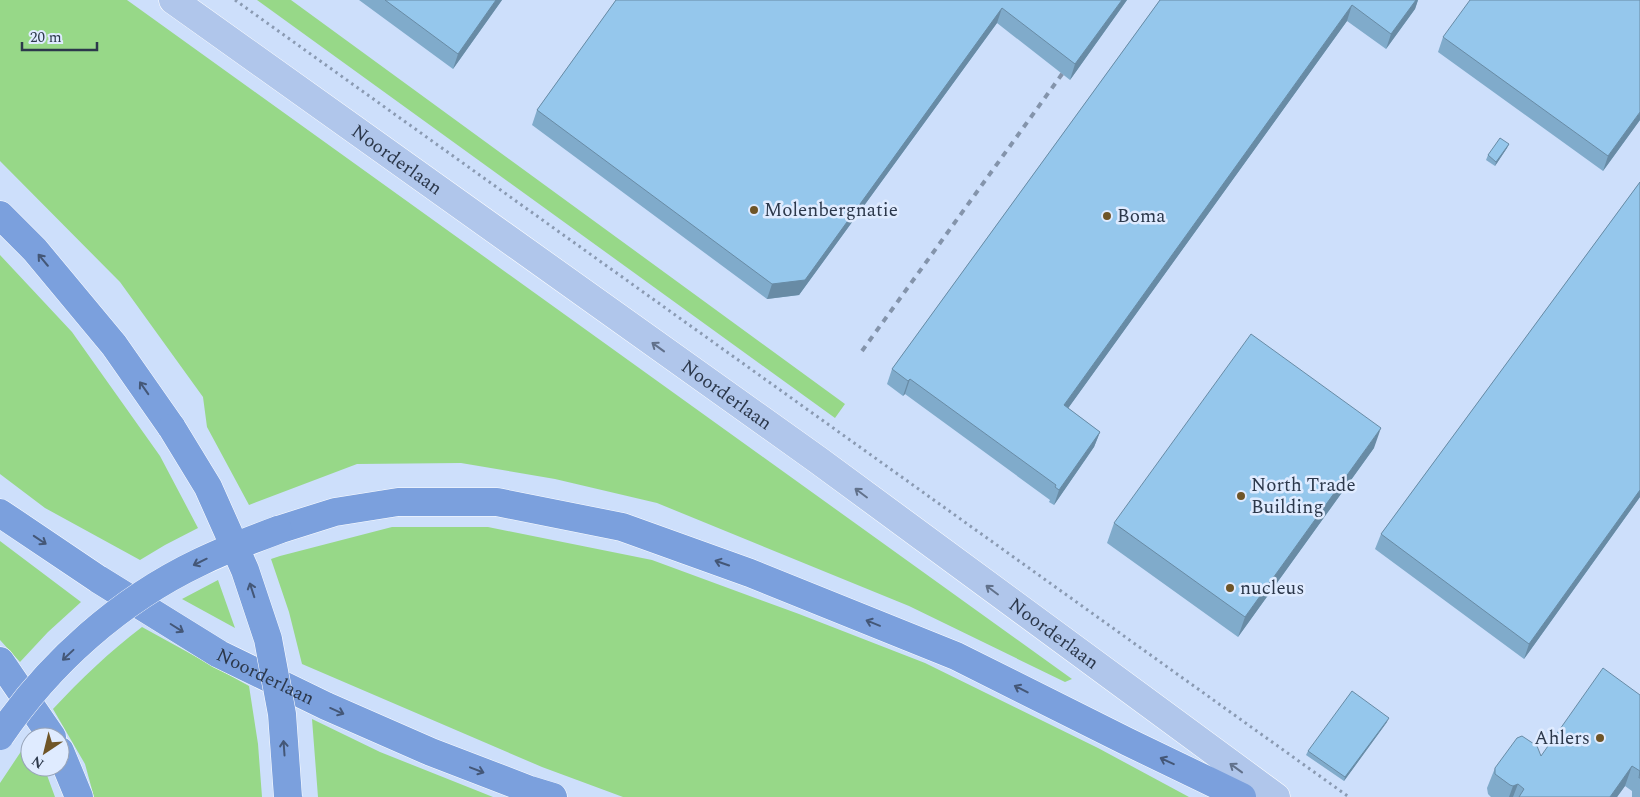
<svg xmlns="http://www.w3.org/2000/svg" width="1640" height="797" font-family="Spectral,serif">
<rect width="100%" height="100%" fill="#cddffb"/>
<path fill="#97d888" d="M 0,0 L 127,0 L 1072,679 L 1065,682 L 909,606 L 657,503 L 555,479 L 461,463 L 357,464 L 249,505 L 207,427 L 203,397 L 120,282 L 0,161 Z
M 257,0 L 291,0 L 845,404 L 835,418 Z
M 0,255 L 72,332 L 160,456 L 198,528 L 165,545 L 140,560 L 45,508 L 0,474 Z
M 392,527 L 488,527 L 652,560 L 799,614 L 925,663 L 1098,748 L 1189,797 L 623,797 L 542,767 L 302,664 L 289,612 L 271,559 L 280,556 Z
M 0,541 L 81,602 L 48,632 L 20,662 L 0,640 Z
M 218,580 L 235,628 L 182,599 Z
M 142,627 L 249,686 L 258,744 L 262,797 L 94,797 L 85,764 L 53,709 C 81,679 109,652 142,627 Z
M 312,719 L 380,752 L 493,797 L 318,797 Z
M 30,738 L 30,767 L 44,767 L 55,797 L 0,797 L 0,783 Z"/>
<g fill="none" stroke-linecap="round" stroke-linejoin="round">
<defs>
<g id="major">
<path id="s1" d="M 173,0 L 818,460 L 1276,797"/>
</g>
<g id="highway">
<path d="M 0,215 L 35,250 L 114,345 L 172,428"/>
<path id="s2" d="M 0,513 L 98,579 L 219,654 L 326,706 L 431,752 L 530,790 L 553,797"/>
<path d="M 278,530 L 335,512 L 398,502 L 497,502 L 622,527 L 750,573 L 956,656 L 1128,742 L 1242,797"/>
<path d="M 0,661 L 52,737"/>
<path d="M 60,751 L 79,797"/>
</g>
</defs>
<use href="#major" stroke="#fff" stroke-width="29"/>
<use href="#highway" stroke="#fff" stroke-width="29"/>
<path stroke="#8a9ab2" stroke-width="3" stroke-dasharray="2.5 4" stroke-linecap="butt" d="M 235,0 L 1349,797"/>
<use href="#major" stroke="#b0c6eb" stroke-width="28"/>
<use href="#highway" stroke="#7ba0dd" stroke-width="28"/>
<path stroke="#8494ab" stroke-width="4" stroke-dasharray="6 6" stroke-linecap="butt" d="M 862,351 L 1070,63"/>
<defs>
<path id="highway-bridge" d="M 172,428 L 208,487 L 245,570 L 268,639 L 282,714 L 288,797
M 0,736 C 49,663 120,600 200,562 C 225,550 251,540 278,530"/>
</defs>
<use href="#highway-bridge" stroke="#fff" stroke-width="29" stroke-linecap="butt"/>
<use href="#highway-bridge" stroke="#7ba0dd" stroke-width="28"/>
</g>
<path fill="#80abcb" d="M 359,0 L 502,0 L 453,69 Z
M 616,0 L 1127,0 L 1070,80 L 997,23 L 799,295 L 767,299 L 532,125 L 537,110 Z
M 1160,0 L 1418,0 L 1415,9 L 1386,49 L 1347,21 L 1068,408 L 1100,432 L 1094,447 L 1054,505 L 1049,502 L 1050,500 L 905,394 L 903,396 L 887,384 L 892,369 Z
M 1443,37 L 1640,120 L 1603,171 L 1438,52 Z
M 1509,144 L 1507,148 L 1495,166 L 1486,160 L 1488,155 Z
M 1640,182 L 1640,497 L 1524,659 L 1375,549 L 1381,534 Z
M 1374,448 L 1238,637 L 1107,543 L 1114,523 Z
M 1640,695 L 1640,797 L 1632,797 L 1632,791 L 1625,786 L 1617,797 L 1491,797 L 1488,794 L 1487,788 L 1495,768 L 1541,756 Z
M 1387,722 L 1344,781 L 1306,755 L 1308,751 Z"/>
<path fill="#688ba5" d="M 496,0 L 502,0 L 453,69 L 458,54 Z
M 1122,0 L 1127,0 L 1070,80 L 1075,64 Z
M 1416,0 L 1418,0 L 1415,9 L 1386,49 L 1391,34 Z
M 1352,5 L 1347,21 L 1059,421 L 1064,405 Z
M 1002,8 L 997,23 L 799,295 L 767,299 L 772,284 Z
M 1640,112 L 1640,120 L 1603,171 L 1608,156 Z
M 1509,144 L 1507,148 L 1495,166 L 1496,162 Z
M 910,379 L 905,394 L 903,396 L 908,381 Z
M 1381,428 L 1374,448 L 1238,637 L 1245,617 Z
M 1100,432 L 1094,447 L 1054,505 L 1059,490 Z
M 1640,490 L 1640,497 L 1524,659 L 1529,644 Z
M 1389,718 L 1387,722 L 1344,781 L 1345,777 Z
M 1632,766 L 1625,786 L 1617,797 L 1610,797 Z
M 1518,784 L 1513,797 L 1509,797 L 1513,786 Z"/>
<path fill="#95c7ec" stroke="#688ba5" d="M 385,0 L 496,0 L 458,54 Z
M 616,0 L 1122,0 L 1075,64 L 1002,8 L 805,280 L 772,284 L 537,110 Z
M 1160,0 L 1416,0 L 1391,34 L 1352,5 L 1064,405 L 1100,432 L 1059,490 L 1055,487 L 1056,485 L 910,379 L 908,381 L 892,369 Z
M 1470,0 L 1640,0 L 1640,112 L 1608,156 L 1443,37 Z
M 1500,138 L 1509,144 L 1496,162 L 1488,155 Z
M 1640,182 L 1640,490 L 1529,644 L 1381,534 Z
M 1251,334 L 1381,428 L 1245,617 L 1114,523 Z
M 1603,668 L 1640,695 L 1640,778 L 1639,778 L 1640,771 L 1632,766 L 1610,797 L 1519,797 L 1524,789 L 1518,784 L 1513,786 L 1510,785 L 1495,774 L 1495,768 L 1517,738 L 1522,736 L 1537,746 L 1541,756 Z
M 1352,691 L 1389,718 L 1345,777 L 1308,751 Z"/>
<defs><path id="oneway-shaft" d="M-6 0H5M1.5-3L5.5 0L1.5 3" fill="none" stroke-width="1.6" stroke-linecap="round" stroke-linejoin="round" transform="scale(1.25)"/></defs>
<g stroke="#445777">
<use href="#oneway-shaft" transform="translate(43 260) rotate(-130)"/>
<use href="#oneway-shaft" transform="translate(144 388) rotate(-125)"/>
<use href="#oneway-shaft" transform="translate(40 540) rotate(34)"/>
<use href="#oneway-shaft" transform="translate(200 562) rotate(154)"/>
<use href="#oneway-shaft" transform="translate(722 563) rotate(-161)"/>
<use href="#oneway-shaft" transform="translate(252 590) rotate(-108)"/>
<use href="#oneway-shaft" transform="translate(873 623) rotate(-158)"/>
<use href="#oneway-shaft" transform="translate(177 628) rotate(32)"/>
<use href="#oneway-shaft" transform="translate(68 655) rotate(137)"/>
<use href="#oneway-shaft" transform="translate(1021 689) rotate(-153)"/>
<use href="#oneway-shaft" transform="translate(337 711) rotate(24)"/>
<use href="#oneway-shaft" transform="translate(284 748) rotate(-94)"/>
<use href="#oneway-shaft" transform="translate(1167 761) rotate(-155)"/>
<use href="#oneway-shaft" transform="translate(477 770) rotate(21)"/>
</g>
<g stroke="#61718b">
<use href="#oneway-shaft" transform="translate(658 347) rotate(-144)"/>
<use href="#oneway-shaft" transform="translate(861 493) rotate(-143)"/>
<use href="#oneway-shaft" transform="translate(992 590) rotate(-143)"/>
<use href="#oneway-shaft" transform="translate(1236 768) rotate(-144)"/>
</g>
<g fill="#6f5527" stroke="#dfebff" stroke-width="2">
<circle cx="754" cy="210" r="5"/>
<circle cx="1107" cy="216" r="5"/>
<circle cx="1241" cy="496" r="5"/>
<circle cx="1230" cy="588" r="5"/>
<circle cx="1600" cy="738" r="5"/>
</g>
<g text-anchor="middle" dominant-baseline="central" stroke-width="5" stroke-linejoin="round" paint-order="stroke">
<g font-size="19" fill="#2c384b" stroke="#dfebff">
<text stroke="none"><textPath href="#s1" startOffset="275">Noorderlaan</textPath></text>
<text stroke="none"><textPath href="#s1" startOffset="680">Noorderlaan</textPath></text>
<text stroke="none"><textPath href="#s1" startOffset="1085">Noorderlaan</textPath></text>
<text stroke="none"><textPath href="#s2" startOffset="312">Noorderlaan</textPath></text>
</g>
<g font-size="19" fill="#2c384b" stroke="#dfebff" text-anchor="start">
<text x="764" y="210">Molenbergnatie</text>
<text x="1117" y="216">Boma</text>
<text x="1251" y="485">North Trade<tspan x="1251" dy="22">Building</tspan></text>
<text x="1240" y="588">nucleus</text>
<text x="1590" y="738" text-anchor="end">Ahlers</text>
</g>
</g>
<g transform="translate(45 752) rotate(215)"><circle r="24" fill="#dfebff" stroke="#97a3b7"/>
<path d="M0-4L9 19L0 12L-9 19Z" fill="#6f5527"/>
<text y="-8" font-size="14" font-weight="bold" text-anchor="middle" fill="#2c384b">N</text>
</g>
<path d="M22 42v8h75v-8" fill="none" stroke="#2c384b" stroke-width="2.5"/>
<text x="30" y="42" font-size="15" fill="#2c384b" stroke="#dfebff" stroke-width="4" paint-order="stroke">20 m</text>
</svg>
